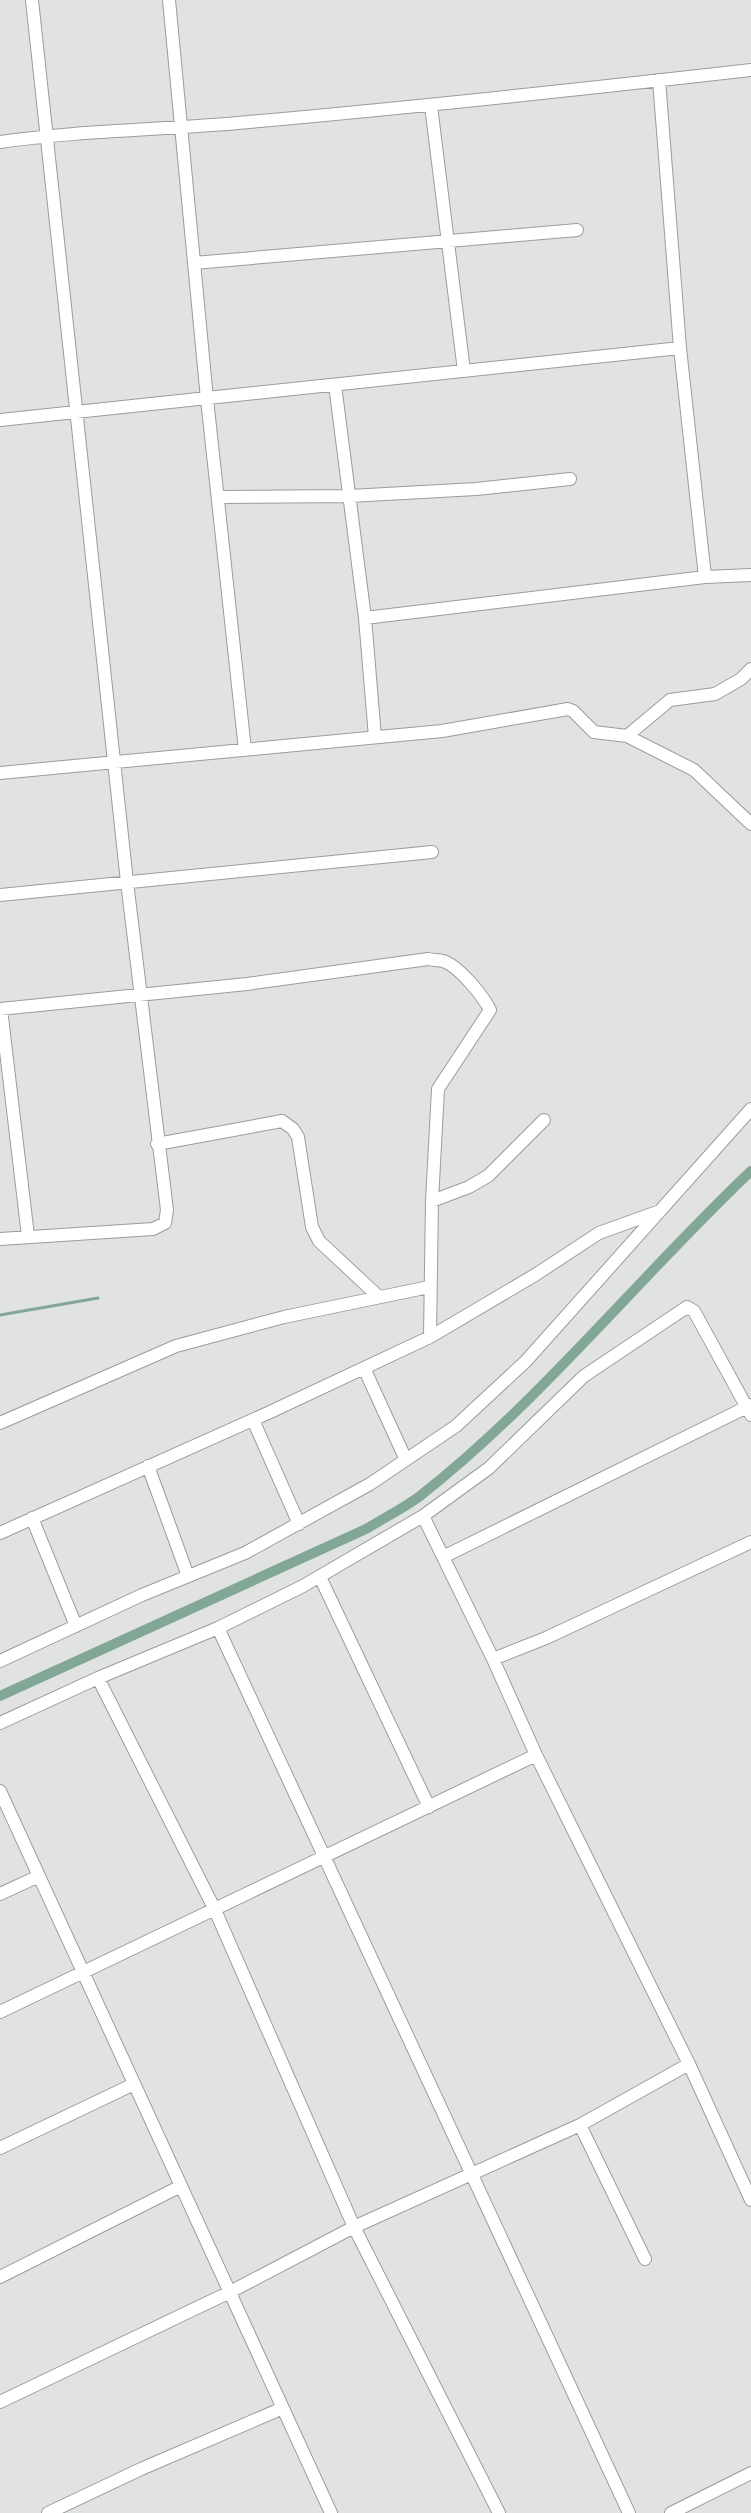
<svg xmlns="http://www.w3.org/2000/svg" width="751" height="2513" font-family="'Exo 2',sans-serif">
<rect width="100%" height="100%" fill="#e0e3e2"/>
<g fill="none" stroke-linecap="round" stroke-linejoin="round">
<path stroke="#82a796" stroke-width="3" d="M 0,1315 L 98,1298"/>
<path stroke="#82a796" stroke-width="10" d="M 0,1696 L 366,1529 C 384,1518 404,1508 420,1496 C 542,1400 639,1277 751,1171"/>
<defs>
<path id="minor" d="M 169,0 L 207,399 L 245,750
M 659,80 L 680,348 L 705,577
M 431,106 L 464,371
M 0,142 C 82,130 166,130 249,122 C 417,107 584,89 751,70
M 194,263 L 577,230
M 335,385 L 365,618 L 375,737
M 0,420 L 680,348
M 219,497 L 350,496 L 476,489 L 570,479
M 365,618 L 705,577 L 751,575
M 627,736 L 670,700 L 715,694 L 741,679 L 751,669
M 0,773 L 442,731 L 568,709 L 573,711 L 594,732 L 627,736 L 694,770 L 751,824
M 0,895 L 432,852
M 0,1009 L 247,984 L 428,959 C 433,960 439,960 443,961 C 459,966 483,996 490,1010 L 438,1089 L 432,1201 L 430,1337
M 1,1009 L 28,1236
M 157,1144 L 282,1121 L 293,1129 L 298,1137 L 312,1227 L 319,1241 L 379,1297
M 432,1201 L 469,1187 L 488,1176 L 544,1120
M 0,1239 L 153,1229 L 165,1223 L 167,1210 L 127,882 L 32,0
M 364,1368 L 406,1460
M 253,1420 L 299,1524
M 0,1423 L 176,1346 L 284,1317 L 429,1287
M 148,1466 L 188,1576
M 32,1518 L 76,1626
M 0,1533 L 268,1413 L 430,1337 L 535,1275 L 599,1233 L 660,1211
M 443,1557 L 751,1405
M 320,1577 L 429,1807
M 218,1628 L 629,2513
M 493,1659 L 546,1638 L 751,1542
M 0,1661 L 142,1595 L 245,1553 L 370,1484 L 456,1426 L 526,1361 L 751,1109
M 98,1678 L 215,1910 L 354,2227 L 499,2513
M 0,1723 L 98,1678 L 218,1628 L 303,1586 L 423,1516 L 489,1468 L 584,1376 L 687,1307 L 694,1311 L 751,1415
M 536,1755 L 689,2064 L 751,2200
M 0,1791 L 331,2513
M 0,1894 L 39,1876
M 0,2012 L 536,1755 L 493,1659 L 423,1516
M 580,2125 L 645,2259
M 0,2148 L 134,2084
M 0,2277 L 181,2186
M 0,2402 L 230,2292 L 354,2227 L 580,2125 L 689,2064
M 48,2513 L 141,2469 L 283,2408
M 671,2513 L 751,2473"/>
</defs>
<use href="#minor" stroke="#9a9d9b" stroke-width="14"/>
<use href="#minor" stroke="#fff" stroke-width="12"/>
</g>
</svg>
